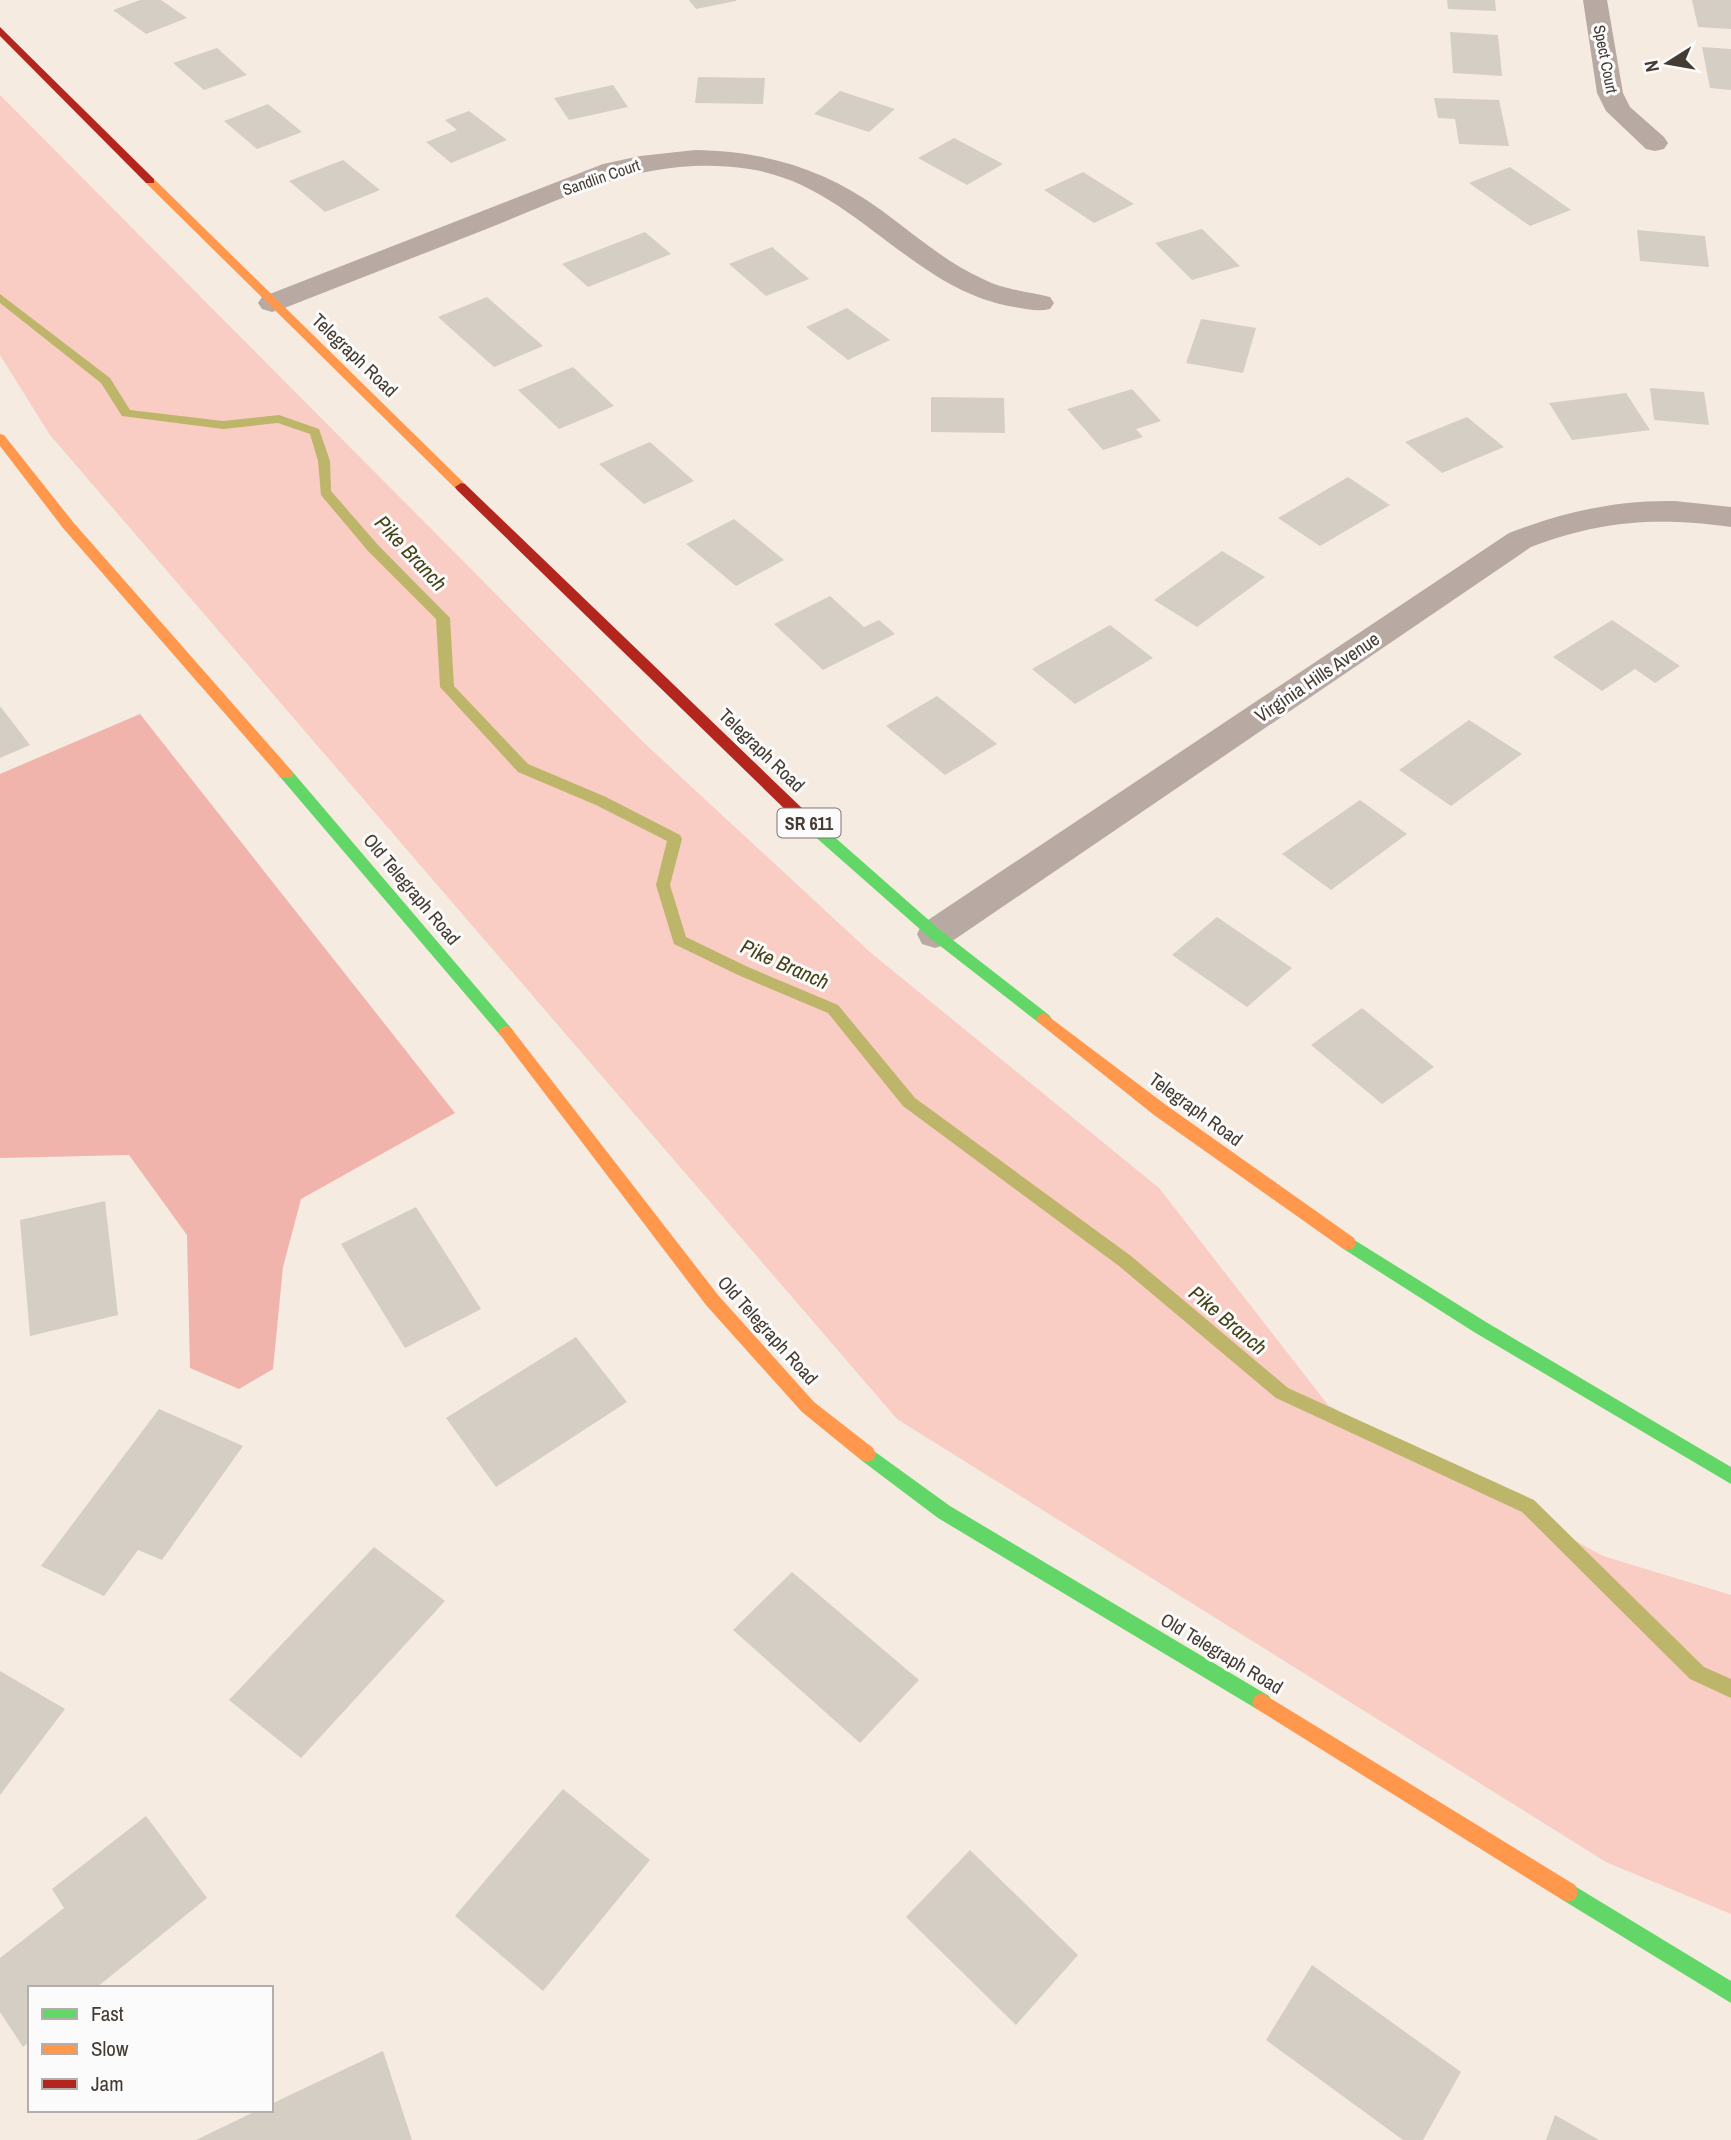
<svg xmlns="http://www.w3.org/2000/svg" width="1731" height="2140" font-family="'Archivo Narrow',sans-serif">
<rect width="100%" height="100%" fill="#f5ebe1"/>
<path fill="#f9ccc4" d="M 0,95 L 642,741 L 871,953 L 1159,1188 L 1328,1405 L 1603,1556 L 1731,1595 L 1731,1914 L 1606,1862 L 897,1419 L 50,435 L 0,355 Z"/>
<path fill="#f0b4ac" d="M 140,714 L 455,1113 L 301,1199 L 283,1267 L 273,1369 L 239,1389 L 190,1368 L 187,1235 L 129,1155 L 0,1158 L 0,774 Z"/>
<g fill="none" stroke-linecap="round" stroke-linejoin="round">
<path fill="#bdb66a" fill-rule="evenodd" d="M 0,294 L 110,378 L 130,410 L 223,421 L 279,415 L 319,429 L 330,461 L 331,491 L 378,545 L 450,618 L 454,686 L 528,764 L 606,797 L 680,835 L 682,839 L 670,885 L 686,937 L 748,967 L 838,1005 L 915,1098 L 1131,1256 L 1288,1388 L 1534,1500 L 1704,1667 L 1731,1679 L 1731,1698 L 1690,1679 L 1522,1512 L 1276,1398 L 1119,1266 L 903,1106 L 828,1013 L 738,975 L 674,944 L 656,885 L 667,841 L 596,805 L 518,772 L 440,687 L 436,619 L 368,551 L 321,495 L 318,461 L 310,434 L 278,423 L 223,429 L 122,416 L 101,383 L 0,303 Z"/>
</g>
<path fill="#d5cec5" d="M 140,0 L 161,0 L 187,18 L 146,34 L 113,10 Z
M 689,0 L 736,0 L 736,1 L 696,9 Z
M 1447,0 L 1495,0 L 1496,11 L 1448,9 Z
M 1692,0 L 1731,0 L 1731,29 L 1698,27 Z
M 1450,32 L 1498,35 L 1502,76 L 1453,73 Z
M 1702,47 L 1731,49 L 1731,90 L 1710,88 Z
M 217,48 L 247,75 L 204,90 L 173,63 Z
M 698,77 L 765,78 L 763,104 L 695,103 Z
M 613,85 L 628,107 L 569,120 L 554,98 Z
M 840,91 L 895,109 L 869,132 L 814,114 Z
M 1434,98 L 1499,100 L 1509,146 L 1459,144 L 1455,119 L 1438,118 Z
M 268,104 L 302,132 L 257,149 L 224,121 Z
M 469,111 L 507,140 L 451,163 L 426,142 L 457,130 L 445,120 Z
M 954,138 L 1003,164 L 967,185 L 918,158 Z
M 343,160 L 380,190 L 325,212 L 289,181 Z
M 1510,167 L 1571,210 L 1530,226 L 1469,183 Z
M 1083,172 L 1134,204 L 1094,223 L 1044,190 Z
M 1202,229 L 1240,266 L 1192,280 L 1155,243 Z
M 1637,230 L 1705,236 L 1709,267 L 1640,261 Z
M 645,232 L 671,254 L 588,287 L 562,264 Z
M 772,247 L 809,279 L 766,296 L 729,264 Z
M 487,297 L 543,346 L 494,367 L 438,317 Z
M 847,308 L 890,340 L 848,360 L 806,327 Z
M 1201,319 L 1256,328 L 1243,373 L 1186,363 Z
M 573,367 L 614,406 L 559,429 L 518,390 Z
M 1650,388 L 1704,392 L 1709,425 L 1654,420 Z
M 1132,389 L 1161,421 L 1136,429 L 1143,437 L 1103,450 L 1067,409 Z
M 1626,393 L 1650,430 L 1572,440 L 1549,403 Z
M 931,397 L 1004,398 L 1005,433 L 931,432 Z
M 1467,417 L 1504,447 L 1442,473 L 1405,442 Z
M 650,442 L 694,481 L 644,504 L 599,464 Z
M 1348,477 L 1390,505 L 1320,546 L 1278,518 Z
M 734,519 L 784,560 L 736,586 L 686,544 Z
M 1222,551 L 1265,577 L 1197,627 L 1154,600 Z
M 830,596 L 864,627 L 879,620 L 895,634 L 823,670 L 774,624 Z
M 1612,620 L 1680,666 L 1655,683 L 1635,669 L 1602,691 L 1553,657 Z
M 1110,625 L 1153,658 L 1075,704 L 1032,669 Z
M 937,696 L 997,744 L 945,775 L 886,726 Z
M 0,706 L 30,745 L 0,758 Z
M 1469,720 L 1522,754 L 1451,806 L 1399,770 Z
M 1360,800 L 1407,834 L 1331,890 L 1282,854 Z
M 1217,917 L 1292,968 L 1247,1007 L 1172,955 Z
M 1362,1008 L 1434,1067 L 1382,1104 L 1311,1045 Z
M 105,1201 L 118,1315 L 30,1336 L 20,1220 Z
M 416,1207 L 481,1309 L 405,1348 L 341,1244 Z
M 576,1337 L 627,1402 L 496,1487 L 446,1418 Z
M 159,1409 L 243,1446 L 162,1560 L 138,1550 L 104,1596 L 41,1566 Z
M 374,1547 L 445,1601 L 301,1758 L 229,1700 Z
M 792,1572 L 919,1680 L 860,1743 L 733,1630 Z
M 0,1671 L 65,1709 L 0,1795 Z
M 563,1789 L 650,1860 L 543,1991 L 455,1916 Z
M 146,1816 L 207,1898 L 96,1988 L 30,1988 L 30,2041 L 23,2047 L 0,2012 L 0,1958 L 64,1908 L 52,1889 Z
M 970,1850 L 1078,1955 L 1016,2025 L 906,1917 Z
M 1312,1965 L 1461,2072 L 1423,2140 L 1403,2140 L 1266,2040 Z
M 383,2051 L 412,2140 L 196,2140 L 258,2110 L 271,2110 L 271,2104 Z
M 1555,2115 L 1599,2140 L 1546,2140 Z"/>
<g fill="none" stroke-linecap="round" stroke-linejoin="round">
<path fill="#b8aaa3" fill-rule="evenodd" d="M 1583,0 L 1607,0 L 1623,93 L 1630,107 L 1664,137 L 1668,143 L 1664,149 L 1655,151 L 1646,149 L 1606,111 L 1597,93 Z
M 695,150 C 765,151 825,169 881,210 C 914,234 945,262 983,279 C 1004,290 1027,291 1050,297 L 1054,303 L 1050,309 C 1038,312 1026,309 1014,307 C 911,290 853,184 749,169 C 648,154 575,194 484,230 C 417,256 349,283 282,309 L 272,312 L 262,309 L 258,303 L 262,297 L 603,164 L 640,156 Z
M 1675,501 L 1731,507 L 1731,527 C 1657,517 1602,520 1531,547 L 948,944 L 935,948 L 922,944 L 917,934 L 922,924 L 1509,533 C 1563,512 1616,500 1675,501 Z"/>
<path fill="#63d668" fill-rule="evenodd" d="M 286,769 L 291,770 L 511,1028 L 514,1032 L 511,1036 L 501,1036 L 281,778 L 279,774 L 281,770 Z
M 800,810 L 805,811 L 940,930 L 1049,1015 L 1052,1019 L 1049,1023 L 1039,1023 L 930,938 L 795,819 L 793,815 Z
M 1348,1236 L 1486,1322 L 1731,1467 L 1731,1484 L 1474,1332 L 1342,1248 L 1340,1243 L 1342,1238 Z
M 867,1446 L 950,1506 L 1269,1696 L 1272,1702 L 1269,1708 L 1262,1711 L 1255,1708 L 938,1518 L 861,1460 L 858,1454 L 861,1448 Z
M 1568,1882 L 1731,1981 L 1731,2003 L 1561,1899 L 1558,1892 L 1561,1885 Z"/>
<path fill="#ff974d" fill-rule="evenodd" d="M 146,179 L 154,179 L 465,484 L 465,490 L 457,490 L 146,183 Z
M 0,434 L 4,435 L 73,522 L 291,770 L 293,774 L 291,778 L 281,778 L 63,528 L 0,446 Z
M 1044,1013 L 1166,1105 L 1354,1238 L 1356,1243 L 1354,1248 L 1348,1250 L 1342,1248 L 1154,1115 L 1039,1023 L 1036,1019 L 1039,1015 Z
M 506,1026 L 511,1028 L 718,1295 L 814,1402 L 873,1448 L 876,1454 L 873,1460 L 867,1462 L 861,1460 L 802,1412 L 706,1305 L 501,1036 L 498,1032 L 501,1028 Z
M 1262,1693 L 1575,1885 L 1578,1892 L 1575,1899 L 1568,1902 L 1561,1899 L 1255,1708 L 1252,1702 L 1255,1696 Z"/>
<path fill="#b3261e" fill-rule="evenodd" d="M 0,27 L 154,179 L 154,183 L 146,183 L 0,36 Z
M 461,483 L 465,484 L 805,811 L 807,815 L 805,819 L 795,819 L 457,490 L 455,487 Z"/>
</g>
<g text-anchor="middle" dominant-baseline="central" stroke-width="6" stroke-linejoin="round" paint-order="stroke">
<g font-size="16" fill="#443b32" stroke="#fbfbfb">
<text transform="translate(1606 59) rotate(79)">Spect Court</text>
<text transform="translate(601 177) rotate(-19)">Sandlin Court</text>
</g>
<rect fill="#fbfbfb" stroke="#7b756e" stroke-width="2" x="777.5" y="808.5" width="63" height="29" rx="5"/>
<g font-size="18" font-weight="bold" fill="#443b32">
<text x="809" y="823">SR 611</text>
</g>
<g font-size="19" fill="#443b32" stroke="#fbfbfb">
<text transform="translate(355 355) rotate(44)">Telegraph Road</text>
<text transform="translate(1317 677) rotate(-34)">Virginia Hills Avenue</text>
<text transform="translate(762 750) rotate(44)">Telegraph Road</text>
<text transform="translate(412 889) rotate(50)">Old Telegraph Road</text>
<text transform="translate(1196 1109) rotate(36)">Telegraph Road</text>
<text transform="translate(768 1330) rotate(48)">Old Telegraph Road</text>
<text transform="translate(1222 1653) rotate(31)">Old Telegraph Road</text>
</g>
<g font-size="21" font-style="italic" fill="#444217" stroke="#fbfbfb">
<text transform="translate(411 553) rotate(47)">Pike Branch</text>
<text transform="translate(785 964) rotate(24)">Pike Branch</text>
<text transform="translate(1228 1320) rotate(40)">Pike Branch</text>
</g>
</g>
<rect x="28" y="1986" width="245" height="126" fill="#fbfbfb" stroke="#b2aeab" stroke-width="2"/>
<rect x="42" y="2009" width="35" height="10" fill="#63d668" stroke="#b2aeab" stroke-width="2"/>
<text x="91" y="2021" font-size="21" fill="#443b32">Fast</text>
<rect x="42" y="2044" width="35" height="10" fill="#ff974d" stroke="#b2aeab" stroke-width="2"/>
<text x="91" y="2056" font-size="21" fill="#443b32">Slow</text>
<rect x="42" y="2079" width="35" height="10" fill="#b3261e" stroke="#b2aeab" stroke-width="2"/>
<text x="91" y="2091" font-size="21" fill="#443b32">Jam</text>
<g transform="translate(1668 63) rotate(259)" stroke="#fbfbfb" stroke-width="5" paint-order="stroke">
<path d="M0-5L12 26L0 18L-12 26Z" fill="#443b32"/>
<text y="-10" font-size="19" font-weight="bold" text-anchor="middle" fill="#443b32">N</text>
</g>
</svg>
